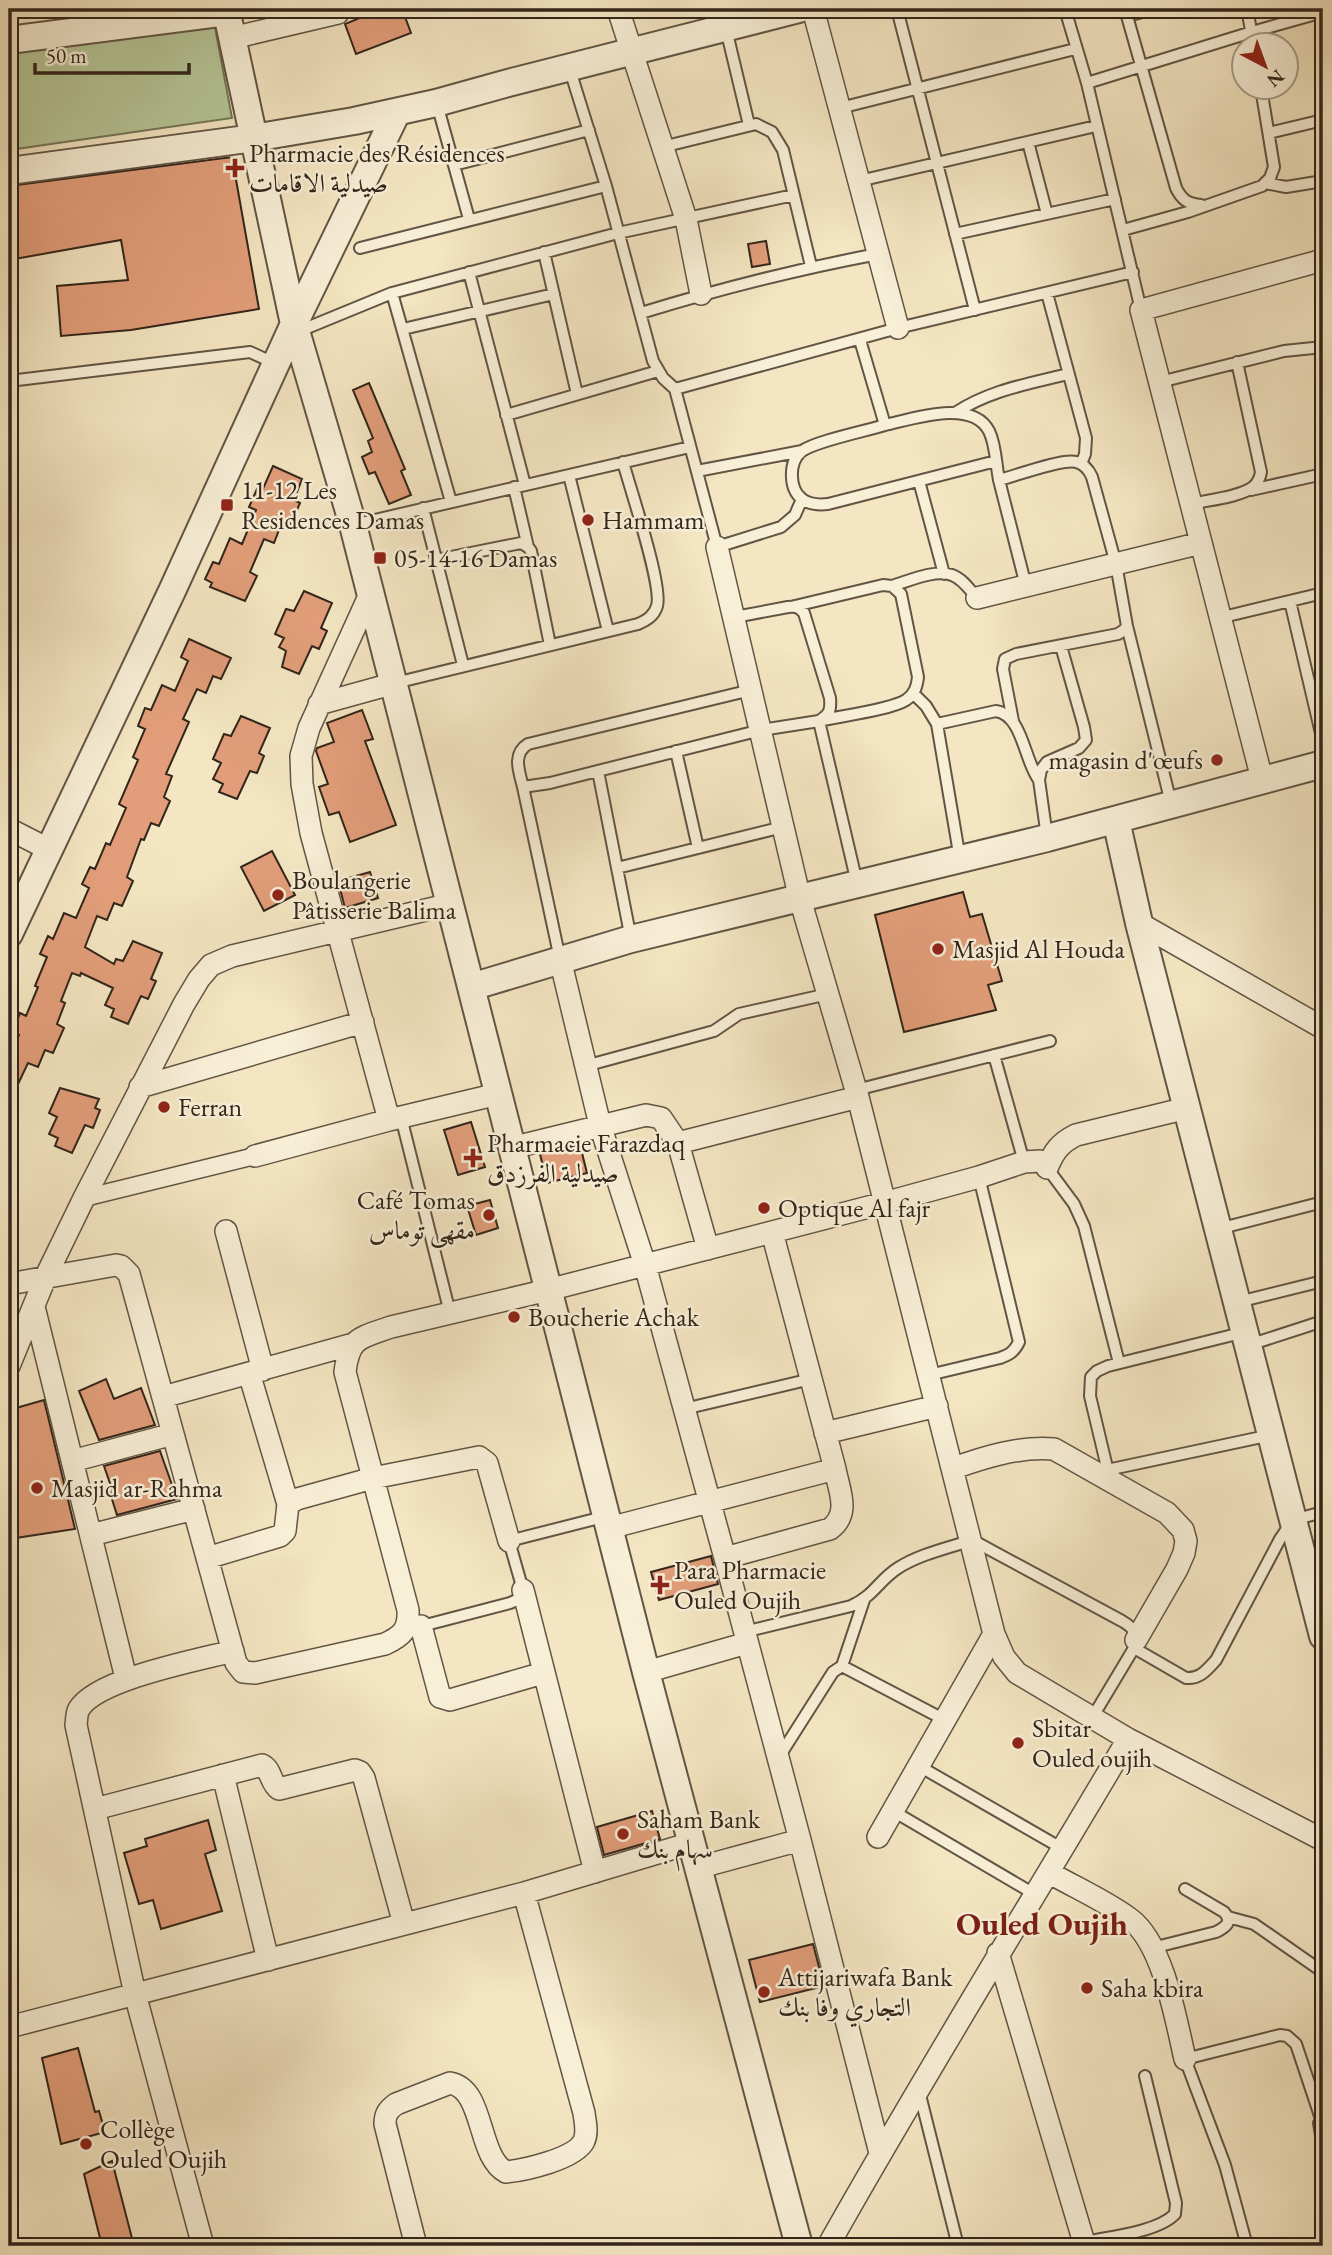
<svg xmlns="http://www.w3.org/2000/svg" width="1332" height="2255" font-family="'EB Garamond',Amiri,serif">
<rect width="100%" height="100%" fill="#f4e6c2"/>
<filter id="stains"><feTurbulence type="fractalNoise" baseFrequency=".00286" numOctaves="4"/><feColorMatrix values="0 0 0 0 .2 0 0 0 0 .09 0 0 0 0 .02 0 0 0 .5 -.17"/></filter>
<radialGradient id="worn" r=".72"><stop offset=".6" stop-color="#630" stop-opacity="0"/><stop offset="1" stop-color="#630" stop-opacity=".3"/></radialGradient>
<path fill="#b6c697" stroke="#747659" stroke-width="2" d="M 214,22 L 232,118 L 9,150 L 9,46 Z"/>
<path fill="#e29e7a" stroke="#32251b" stroke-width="2" d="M 381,9 L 383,14 L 402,9 L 411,33 L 356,54 L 345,24 Z
M 232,157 L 259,309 L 131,330 L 61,336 L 57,286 L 128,280 L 121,240 L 9,260 L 9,186 Z
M 766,241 L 770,264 L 752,267 L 748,244 Z
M 369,383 L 405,469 L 401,471 L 411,495 L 389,504 L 375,472 L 369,474 L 362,457 L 372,452 L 368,441 L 373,438 L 353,390 Z
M 273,466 L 302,479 L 294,500 L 300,503 L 289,529 L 281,525 L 274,543 L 264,539 L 250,572 L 257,576 L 245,601 L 210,587 L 212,583 L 205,579 L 213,562 L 219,564 L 230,538 L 242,544 L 256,510 L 249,507 L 257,489 L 262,491 Z
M 304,591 L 332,603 L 321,628 L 327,631 L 319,649 L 312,646 L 299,674 L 282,667 L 286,651 L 279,647 L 284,638 L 275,634 L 286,609 L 294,611 Z
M 189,639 L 231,658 L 221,679 L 213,676 L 206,693 L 197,689 L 183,719 L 189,722 L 166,774 L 172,776 L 164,797 L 170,801 L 159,826 L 151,823 L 144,840 L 141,839 L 127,877 L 133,881 L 122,906 L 114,903 L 107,920 L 97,916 L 85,947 L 114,964 L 116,959 L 123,961 L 133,941 L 162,953 L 151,979 L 156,981 L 148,999 L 141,996 L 128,1024 L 111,1017 L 114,1009 L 105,1005 L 113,988 L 81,973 L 80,976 L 72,973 L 61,1001 L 65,1003 L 57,1024 L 64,1028 L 53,1053 L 45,1050 L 38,1067 L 28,1063 L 9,1103 L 9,1060 L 19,1035 L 13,1031 L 20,1013 L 26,1016 L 38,987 L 35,986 L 47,957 L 40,954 L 48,936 L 53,939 L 64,913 L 76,918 L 89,888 L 82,884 L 90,867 L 95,869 L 106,843 L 110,845 L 126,808 L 119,804 L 138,760 L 133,757 L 145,729 L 138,726 L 145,708 L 151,710 L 162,685 L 175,691 L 188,661 L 181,657 Z
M 362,710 L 373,739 L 365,741 L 396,825 L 350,842 L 339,812 L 329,815 L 319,787 L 328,784 L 316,751 L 317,748 L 334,742 L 327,723 Z
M 241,716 L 270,728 L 259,753 L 264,756 L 257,773 L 250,771 L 237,799 L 219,792 L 223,784 L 213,779 L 221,763 L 213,759 L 224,734 L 231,736 Z
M 272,851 L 295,895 L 264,911 L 241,867 Z
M 370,872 L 378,898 L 345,908 L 338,881 Z
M 963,892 L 970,917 L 982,914 L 1002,981 L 988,985 L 996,1010 L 904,1032 L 875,915 Z
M 60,1088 L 99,1099 L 95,1108 L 100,1110 L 93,1128 L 85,1125 L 72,1153 L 55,1146 L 58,1138 L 49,1134 L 57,1117 L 49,1113 Z
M 471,1122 L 485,1167 L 458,1175 L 444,1130 Z
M 580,1145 L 587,1173 L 547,1183 L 540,1154 Z
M 490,1200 L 498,1228 L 476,1235 L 467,1206 Z
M 106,1379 L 114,1399 L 141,1388 L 155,1425 L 99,1440 L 79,1391 Z
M 44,1400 L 75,1529 L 9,1539 L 9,1447 L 12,1442 L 9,1429 L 9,1410 Z
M 160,1451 L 177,1499 L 117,1515 L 110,1493 L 113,1492 L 104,1466 Z
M 711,1556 L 718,1584 L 659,1600 L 651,1572 Z
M 652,1811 L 660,1839 L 604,1855 L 597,1827 Z
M 208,1820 L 216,1850 L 205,1854 L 222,1911 L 161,1929 L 153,1900 L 139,1904 L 124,1853 L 147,1846 L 145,1839 Z
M 813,1944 L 824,1986 L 760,2002 L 749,1960 Z
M 78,2048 L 95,2112 L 99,2111 L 105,2132 L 61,2144 L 42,2058 Z
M 112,2161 L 134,2246 L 102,2246 L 84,2174 Z"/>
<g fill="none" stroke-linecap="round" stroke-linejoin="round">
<defs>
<path id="service" d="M 897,9 L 975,310
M 1065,9 L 1087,83 L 1141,310
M 1125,9 L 1176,188 C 1182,200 1188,204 1201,205
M 1247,9 L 1254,46
M 338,13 L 355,9
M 1127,16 L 1154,9
M 726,29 L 749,125
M 569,67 L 606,186 L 653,361 L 663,378 L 675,389 L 717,547 L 781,527 L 795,515 L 802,499
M 1087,83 L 1252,32 L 1323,12
M 437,104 L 469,219
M 840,108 L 1075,49
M 1269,133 L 1323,120
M 1028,142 L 1047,214
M 662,147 L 756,124 L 772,132 L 783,150 L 811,266
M 454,165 L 589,130
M 859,181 L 1096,126
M 1265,183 L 1286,187 L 1323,181
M 1123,230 L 1188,212 L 1262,186 L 1270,178 L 1274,167 L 1261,88
M 955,234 L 1115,199
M 360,248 L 606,186
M 544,252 L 577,394
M 469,272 L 525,485
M 392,293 L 451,502
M 1047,293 L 1086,438 L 1085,454 L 1081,464
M 641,313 C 719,289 798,269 878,254
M 403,329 L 554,294
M 297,332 L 392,293 L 618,233 L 794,195
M 860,340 L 885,425 C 912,419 972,398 989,431 C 996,445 996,465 999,480 C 1015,476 1063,458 1076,462 C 1084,464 1089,470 1092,477 L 1116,564 L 1127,626 L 1124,630 L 1118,634 L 1016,654 L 1005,659 L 1003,669 L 1013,721
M 9,381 L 250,352 L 276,364
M 1160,382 L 1284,351 L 1323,347
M 675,389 L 898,328 L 1133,272
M 955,413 C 990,390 1028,384 1068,374
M 506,415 L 658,371
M 885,425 C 866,431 816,441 802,451 C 788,462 789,489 802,499 C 810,505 819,505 828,504 L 996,461
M 697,471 L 802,451
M 569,475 L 608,631
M 999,480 L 1026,586
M 919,481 L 944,574
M 514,487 L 528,547
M 1251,490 L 1323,474
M 1191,504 C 1208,500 1240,497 1253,487 C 1258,483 1260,478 1261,472 L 1237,362
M 423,508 L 463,665
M 353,525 L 690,447
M 436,560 L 521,543 L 528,547 L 531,551 L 550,645
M 892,586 C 909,581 934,569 952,575 C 963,579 970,590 977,598
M 1290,601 L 1323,742
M 795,606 L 883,585 L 892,586 L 901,594 L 918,677 C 917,686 915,694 906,700 C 890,710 840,716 819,721 L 857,883
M 735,617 L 788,607 C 795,606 799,607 804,613 L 830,698 C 831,710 830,714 819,721 L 761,730 L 550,783 L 523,787 C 519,771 512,754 528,744 L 751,690
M 1219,618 L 1323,593
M 1127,626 L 1171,803
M 395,683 L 638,624 C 647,620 654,616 657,606 C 663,586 630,488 623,462
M 913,693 L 926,706 L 937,724 L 960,859
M 937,724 L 996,711 C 1023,715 1024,761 1039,780
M 676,751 L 698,848
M 598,771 L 631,939
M 523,787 L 560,959
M 1047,837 L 1039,780 L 1041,770 L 1047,762 L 1079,748 L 1086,740 L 1084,727 L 1061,646
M 617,868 L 783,827
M 994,1055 L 1024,1162
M 585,1066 L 714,1031 L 739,1014 L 828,994
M 856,1090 L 1050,1041
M 401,1117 L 450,1313
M 1045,1165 L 1074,1204 L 1084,1226 L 1119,1363
M 1218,1229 L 1323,1202
M 1238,1302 L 1323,1281
M 1249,1345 L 1323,1321
M 929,1375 L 1000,1358 C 1009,1355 1014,1352 1019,1342 L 979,1177
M 684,1409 L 811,1379
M 1107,1470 L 1271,1435
M 1110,1480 L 1090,1396 L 1091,1377 L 1097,1371 L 1108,1366 L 1245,1332
M 418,1627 L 510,1603 L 519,1599 L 523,1590 L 509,1541 L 607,1516
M 744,1632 L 851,1606 C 874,1596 879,1580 898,1568 C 920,1554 948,1548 972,1540 L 1122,1621 C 1134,1628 1139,1634 1134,1648 L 1092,1718
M 1134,1648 L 1186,1678 C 1200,1679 1207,1670 1216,1660 L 1280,1539 L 1293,1520 L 1323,1512
M 842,1666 L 864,1600
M 779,1757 L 833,1672 L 842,1666 L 945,1720
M 919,1766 L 1063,1849
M 893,1811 L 1036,1895
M 1228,1917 L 1254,1924 L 1323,1972
M 1152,1948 L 1216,1932 C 1226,1927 1233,1922 1224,1912 L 1185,1889
M 919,2091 L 958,2246
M 1323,2118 L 1319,2123 L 1323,2148
M 1084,2242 C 1109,2237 1158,2232 1175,2214 L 1176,2203 L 1145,2076
M 1247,2246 L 1225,2165 L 1185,2059 L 1280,2035 L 1287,2036 L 1296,2044 L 1321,2119"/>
<path id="pedestrian" d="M 84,1198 L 255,1156"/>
<path id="minor" d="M 618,9 L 686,219 L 701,294
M 813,9 L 898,328
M 232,38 L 338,13 L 337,9
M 717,547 L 800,899 L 858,1097 L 994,1634 L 1004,1657 L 1017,1673 L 1128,1739 L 1323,1840
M 370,594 L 309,728 L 301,756 L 302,784 L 311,833 L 389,1120
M 977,598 L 1201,543
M 319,704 L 395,683
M 1262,779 L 1141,310 L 1323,260
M 9,829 L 48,849
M 1139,923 L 1323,1028
M 560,959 L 600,1125 L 645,1265 L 725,1558 L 800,1840 L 880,2153
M 140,1087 L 363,1022
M 678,1143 L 858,1097
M 511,1148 L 646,1115 L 661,1118 L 678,1143 L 708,1249
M 255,1156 L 389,1120 L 498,1094
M 1047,1168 C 1054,1151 1060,1143 1076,1135 L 1187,1108
M 226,1231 L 263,1370
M 9,1284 L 116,1265 L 121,1266 L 129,1274 L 236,1663 L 243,1672 L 255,1673 L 385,1644 C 402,1636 409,1630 408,1610 L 345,1372 C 349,1337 360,1338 391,1327 L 548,1290 L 884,1203 L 979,1177 L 1024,1162 L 1040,1161
M 34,1307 L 126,1678
M 9,1366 L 46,1276 L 84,1198 L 184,1004 L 199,979 L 211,965 L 232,956 L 451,904
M 249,1373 L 288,1504
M 163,1397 L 353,1344
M 825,1433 L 937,1406
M 72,1461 L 173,1434
M 954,1468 C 985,1457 1020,1446 1054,1449 L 1167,1513 L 1183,1530 L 1186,1541 L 1184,1553 L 1177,1569 L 1136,1640
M 609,1528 L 835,1469
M 91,1535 L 194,1509
M 207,1558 L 280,1536 L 285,1531 L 288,1504 L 297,1499 L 373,1478 L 479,1457 L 487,1463 L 509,1541
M 725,1558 L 830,1529 C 851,1513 839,1491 835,1469 L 772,1232
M 523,1590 L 595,1872
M 421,1626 L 440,1697 L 450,1700 L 543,1673
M 646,1672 L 747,1643
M 223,1775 L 268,1960
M 95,1809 L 262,1765 C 272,1770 270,1783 279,1789 L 355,1770 L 360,1772 L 364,1778 L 404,1924
M 878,1837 L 994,1634
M 697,1868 L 800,1840
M 1050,1873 C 1076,1888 1106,1901 1130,1919 C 1163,1943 1176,2020 1185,2059
M 998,1953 L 1085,2246
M 9,2027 L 524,1893 L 691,1843
M 203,2246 L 135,1994 L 76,1725 C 77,1720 76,1714 79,1709 C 97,1679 198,1660 233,1651
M 416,2246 L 385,2124 C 385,2114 388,2110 396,2104 L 450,2083 C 485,2089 477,2157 506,2172 C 525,2170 575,2159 584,2141 C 588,2132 585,2122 584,2113 L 524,1893
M 828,2246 C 924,2075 1028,1908 1128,1739"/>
<path id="tertiary" d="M 226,9 L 294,324 L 353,525 L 646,1672 L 799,2246
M 9,40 L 227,12
M 9,171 L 254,138 L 354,121 L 436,103 L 508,83 L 799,9
M 1116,820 L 1139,923 L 1323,1636
M 9,934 L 172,591 L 294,324 L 397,112
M 471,987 L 631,939 L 1047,838 L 1323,764"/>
</defs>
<use href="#service" stroke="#625545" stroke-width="14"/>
<use href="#pedestrian" stroke="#625545" stroke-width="19"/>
<use href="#minor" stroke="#625545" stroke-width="24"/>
<use href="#tertiary" stroke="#625545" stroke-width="30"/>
<use href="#service" stroke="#f8efd7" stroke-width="10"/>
<use href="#pedestrian" stroke="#f8efd7" stroke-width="16"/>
<use href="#minor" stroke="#f8efd7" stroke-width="21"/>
<use href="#tertiary" stroke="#f8efd7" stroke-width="26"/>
</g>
<g fill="#8f2418" stroke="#f8efd7" stroke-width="2.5">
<path d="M231.5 157.5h7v7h7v7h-7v7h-7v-7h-7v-7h7z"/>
<rect x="220" y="498" width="14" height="14" rx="3.5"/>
<circle cx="588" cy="520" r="7"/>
<rect x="373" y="551" width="14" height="14" rx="3.5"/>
<circle cx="1217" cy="760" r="7"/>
<circle cx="278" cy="895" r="7"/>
<circle cx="938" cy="949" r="7"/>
<circle cx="164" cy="1107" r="7"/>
<path d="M469.5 1147.5h7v7h7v7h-7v7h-7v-7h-7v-7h7z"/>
<circle cx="764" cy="1208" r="7"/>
<circle cx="489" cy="1215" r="7"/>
<circle cx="514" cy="1317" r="7"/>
<circle cx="37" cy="1488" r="7"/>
<path d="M656.5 1574.5h7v7h7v7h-7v7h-7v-7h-7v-7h7z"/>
<circle cx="1018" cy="1743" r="7"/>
<circle cx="623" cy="1834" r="7"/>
<circle cx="1087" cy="1988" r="7"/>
<circle cx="764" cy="1992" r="7"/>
<circle cx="86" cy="2144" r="7"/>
</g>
<g text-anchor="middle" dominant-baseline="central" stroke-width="5" stroke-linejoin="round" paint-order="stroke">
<g font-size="26" fill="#32251b" stroke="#f8efd7" text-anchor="start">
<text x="249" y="153">Pharmacie des Résidences<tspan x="249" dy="30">صيدلية الاقامات</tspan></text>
<text x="241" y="490">11-12 Les<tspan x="241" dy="30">Residences Damas</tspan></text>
<text x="602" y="520">Hammam</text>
<text x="394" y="558">05-14-16 Damas</text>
<text x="1203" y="760" text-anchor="end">magasin d'œufs</text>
<text x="292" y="880">Boulangerie<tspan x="292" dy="30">Pâtisserie Balima</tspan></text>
<text x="952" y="949">Masjid Al Houda</text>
<text x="178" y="1107">Ferran</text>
<text x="487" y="1143">Pharmacie Farazdaq<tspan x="487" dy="30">صيدلية الفرزدق</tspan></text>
<text x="475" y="1200" text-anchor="end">Café Tomas<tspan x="475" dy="30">مقهى توماس</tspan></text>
<text x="778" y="1208">Optique Al fajr</text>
<text x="528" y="1317">Boucherie Achak</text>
<text x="51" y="1488">Masjid ar-Rahma</text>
<text x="674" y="1570">Para Pharmacie<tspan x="674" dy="30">Ouled Oujih</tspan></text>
<text x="1032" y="1728">Sbitar<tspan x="1032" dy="30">Ouled oujih</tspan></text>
<text x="637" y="1819">Saham Bank<tspan x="637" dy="30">سهام بنك</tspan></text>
<text x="778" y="1977">Attijariwafa Bank<tspan x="778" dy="30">التجاري وفا بنك</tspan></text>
<text x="1101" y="1988">Saha kbira</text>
<text x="100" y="2129">Collège<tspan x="100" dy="30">Ouled Oujih</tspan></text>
</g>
<g font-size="33" font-weight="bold" fill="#7a1f14" stroke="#f8efd7">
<text x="1042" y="1923">Ouled Oujih</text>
</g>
</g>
<rect width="1332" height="2255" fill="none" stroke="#f4e6c2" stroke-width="35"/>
<rect x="10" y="10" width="1311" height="2234" fill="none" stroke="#32251b" stroke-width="3.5"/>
<rect x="18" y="18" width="1297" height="2220" fill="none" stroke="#32251b" stroke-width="2"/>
<g transform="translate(1265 66) rotate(139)"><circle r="33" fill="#f8efd7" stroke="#a99e8c" stroke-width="2"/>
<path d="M0-5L12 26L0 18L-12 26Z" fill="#8f2418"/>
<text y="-10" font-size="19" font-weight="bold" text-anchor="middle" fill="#32251b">N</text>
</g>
<path d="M35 63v10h154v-10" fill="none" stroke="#32251b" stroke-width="3.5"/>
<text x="46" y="63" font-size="21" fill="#32251b" stroke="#f8efd7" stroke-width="5" paint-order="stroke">50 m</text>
<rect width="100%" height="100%" filter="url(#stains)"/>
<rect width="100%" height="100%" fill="url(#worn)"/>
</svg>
